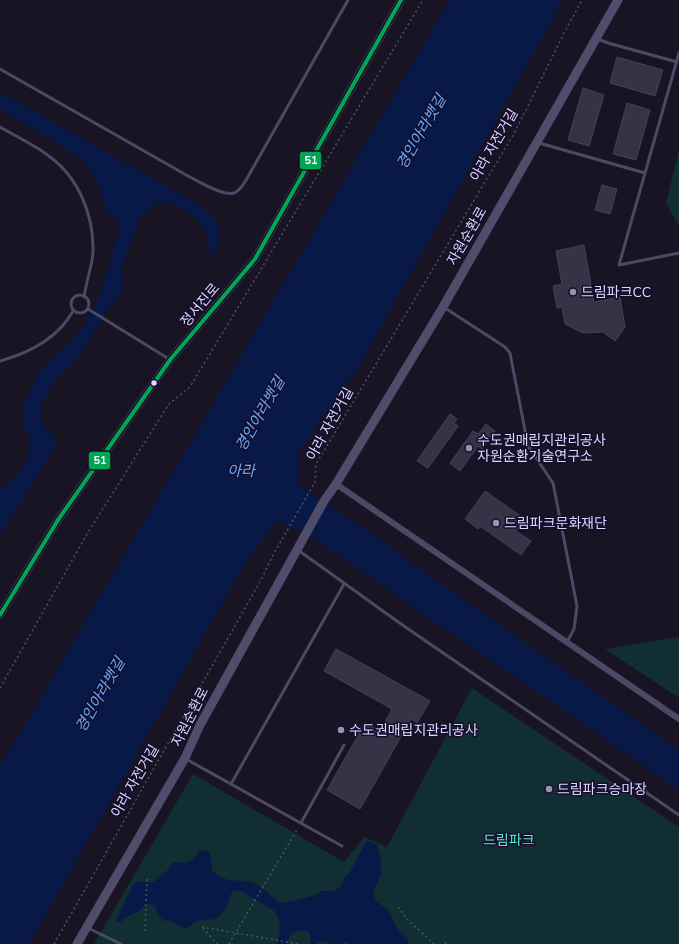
<svg xmlns="http://www.w3.org/2000/svg" width="679" height="944" font-family="'Nunito Sans','Noto Sans KR',sans-serif">
<rect width="100%" height="100%" fill="#181424"/>
<path fill="#112f33" d="M 679,150 L 679,227 L 666,203 Z
M 679,637 L 679,698 L 605,649 Z
M 472,688 L 679,827 L 679,944 L 94,944 L 193,774 L 344,862 L 364,837 L 387,847 Z"/>
<path fill="#081948" d="M 450,0 L 563,0 L 359,366 L 298,454 L 299,486 L 353,521 L 464,600 L 679,750 L 679,790 L 312,537 L 277,520 L 244,565 L 29,944 L 0,944 L 0,767 Z
M 0,92 L 202,207 C 206,211 212,216 216,221 C 223,230 219,246 213,255 L 210,252 L 208,239 L 202,225 L 191,214 L 167,202 L 154,205 L 141,216 L 121,269 L 121,280 L 125,287 L 115,299 L 73,364 L 54,380 L 41,406 L 40,415 L 46,430 L 55,438 L 56,443 L 37,477 L 0,535 L 0,491 L 5,485 L 17,476 L 29,457 L 30,440 L 23,422 L 23,409 L 31,389 L 40,370 L 69,344 L 85,324 L 96,304 L 108,272 L 119,230 L 119,223 L 107,212 L 99,187 L 85,163 L 63,147 L 0,109 Z
M 368,841 L 377,845 L 381,860 L 381,874 L 373,893 L 376,901 L 388,910 L 398,930 L 408,939 L 409,944 L 350,944 L 346,942 L 341,944 L 328,944 L 327,942 L 321,941 L 316,944 L 310,944 L 311,938 L 309,932 C 305,930 304,931 300,931 C 292,931 289,937 286,944 L 277,944 C 280,931 283,920 273,910 L 241,891 L 234,891 L 231,894 L 226,909 L 216,919 L 197,921 L 186,929 C 178,927 175,919 165,921 C 158,917 156,913 155,905 L 145,904 C 136,918 129,911 121,922 L 116,921 L 133,884 L 137,882 L 153,882 L 169,869 L 171,864 C 178,860 185,865 190,861 C 194,859 197,854 199,851 L 208,850 L 210,853 L 212,871 L 222,878 L 229,880 L 252,882 L 260,886 L 277,901 L 283,903 L 313,896 L 321,891 L 334,891 L 342,885 L 344,878 L 350,872 L 366,842 Z"/>
<path fill="#383246" stroke="#453f58" d="M 617,57 L 663,70 L 655,96 L 610,83 Z
M 583,88 L 604,95 L 589,146 L 568,140 Z
M 627,103 L 650,110 L 636,160 L 613,154 Z
M 602,185 L 617,189 L 610,214 L 595,210 Z
M 584,245 L 594,302 L 620,297 L 625,327 L 615,341 L 603,332 L 583,333 L 565,324 L 562,307 L 557,308 L 553,286 L 562,284 L 556,251 Z
M 450,414 L 457,419 L 454,423 L 458,426 L 428,468 L 417,461 Z
M 486,424 L 495,431 L 482,449 L 478,446 L 460,471 L 450,463 L 473,431 L 478,434 Z
M 485,491 L 525,519 L 516,531 L 531,541 L 521,555 L 480,526 L 478,529 L 465,519 Z
M 336,649 L 430,701 L 417,723 L 411,719 L 360,809 L 327,790 L 365,723 L 380,731 L 392,709 L 324,671 Z"/>
<g fill="none" stroke-linecap="round" stroke-linejoin="round">
<path stroke="#475566" stroke-width="1.5" stroke-dasharray="2 3" stroke-linecap="butt" d="M 0,688 L 87,534 L 165,410 L 170,403 L 190,387 L 423,0
M 398,907 L 406,918 L 434,944
M 202,927 L 299,944
M 203,928 L 217,944
M 145,931 L 147,877
M 54,944 L 261,580 L 273,555 L 315,482 L 316,464 L 515,132 L 564,33 L 582,0
M 229,944 L 298,828
M 445,944 L 447,941"/>
<path stroke="#4c4965" stroke-width="3" d="M 598,39 L 608,43 L 677,62
M 679,53 L 619,265 L 679,253
M 0,69 L 188,176 C 198,181 224,197 234,193 C 239,191 242,186 245,182 L 348,0
M 0,127 C 15,136 37,146 50,157 C 79,178 94,216 93,252 C 92,267 86,282 84,297
M 539,143 L 645,173
M71 304a9 9 0 1 1 18 0a9 9 0 1 1-18 0Z
M 445,308 L 505,347 L 510,353 L 528,446 L 553,483 L 577,606 L 574,629 L 567,642
M 88,309 L 169,359
M 0,361 C 29,353 58,338 73,311
M 298,550 L 401,624 L 679,815
M 186,759 L 342,846
M 231,784 L 344,584
M 301,823 L 344,745
M 88,928 L 121,944"/>
<path stroke="#4c4965" stroke-width="6" d="M 336,484 L 679,719"/>
<path stroke="#4c4965" stroke-width="8" d="M 0,615 L 58,520 L 170,360 L 255,259 L 401,0"/>
<path stroke="#514c6b" stroke-width="9" d="M 77,944 L 185,758 L 200,725 L 324,501 L 336,484 L 443,307 L 618,0"/>
<defs>
<path id="bus-1" d="M 0,615 L 58,520 L 170,360 L 255,259 L 401,0"/>
</defs>
<use href="#bus-1" stroke="#150e2a" stroke-width="7"/>
<use href="#bus-1" stroke="#00a651" stroke-width="4"/>
</g>
<g fill="#9993b2" stroke="#150e2a" stroke-width="1.5">
<circle cx="573" cy="292" r="4"/>
<circle cx="469" cy="448" r="4"/>
<circle cx="496" cy="523" r="4"/>
<circle cx="341" cy="730" r="4"/>
<circle cx="549" cy="789" r="4"/>
</g>
<circle fill="#dfd7ff" stroke="#150e2a" stroke-width="1.5" cx="154" cy="383" r="3.5"/>
<g text-anchor="middle" dominant-baseline="central" stroke-width="3" stroke-linejoin="round" paint-order="stroke">
<g font-size="14" fill="#dfd7ff" stroke="#150e2a">
<text transform="translate(494 145) rotate(-60)">아라 자전거길</text>
<text transform="translate(467 236) rotate(-60)">자원순환로</text>
<text transform="translate(200 305) rotate(-50)">정서진로</text>
<text transform="translate(330 424) rotate(-61)">아라 자전거길</text>
<text transform="translate(190 717) rotate(-63)">자원순환로</text>
<text transform="translate(135 781) rotate(-60)">아라 자전거길</text>
</g>
<g font-size="14" fill="#dfd7ff" stroke="#150e2a" text-anchor="start">
<text x="581" y="292">드림파크CC</text>
<text x="477" y="440">수도권매립지관리공사<tspan x="477" dy="16">자원순환기술연구소</tspan></text>
<text x="504" y="523">드림파크문화재단</text>
<text x="349" y="730">수도권매립지관리공사</text>
<text x="557" y="789">드림파크승마장</text>
</g>
<g font-size="14" fill="#57ebd3" stroke="#150e2a">
<text x="509" y="840">드림파크</text>
</g>
<g font-size="15" font-style="italic" fill="#65aaff" stroke="#150e2a">
<text transform="translate(421 132) rotate(-60)">경인아라뱃길</text>
<text transform="translate(260 414) rotate(-60)">경인아라뱃길</text>
<text x="241" y="471">아라</text>
<text transform="translate(100 695) rotate(-60)">경인아라뱃길</text>
</g>
</g>
<g stroke="#150e2a" stroke-width="1.5">
<rect x="299" y="151" width="23" height="19" rx="4" fill="#00a651"/>
<rect x="88" y="451" width="23" height="19" rx="4" fill="#00a651"/>
</g>
<g font-size="11" text-anchor="middle" font-weight="bold" fill="#fff">
<text x="311" y="164">51</text>
<text x="100" y="464">51</text>
</g>
</svg>
